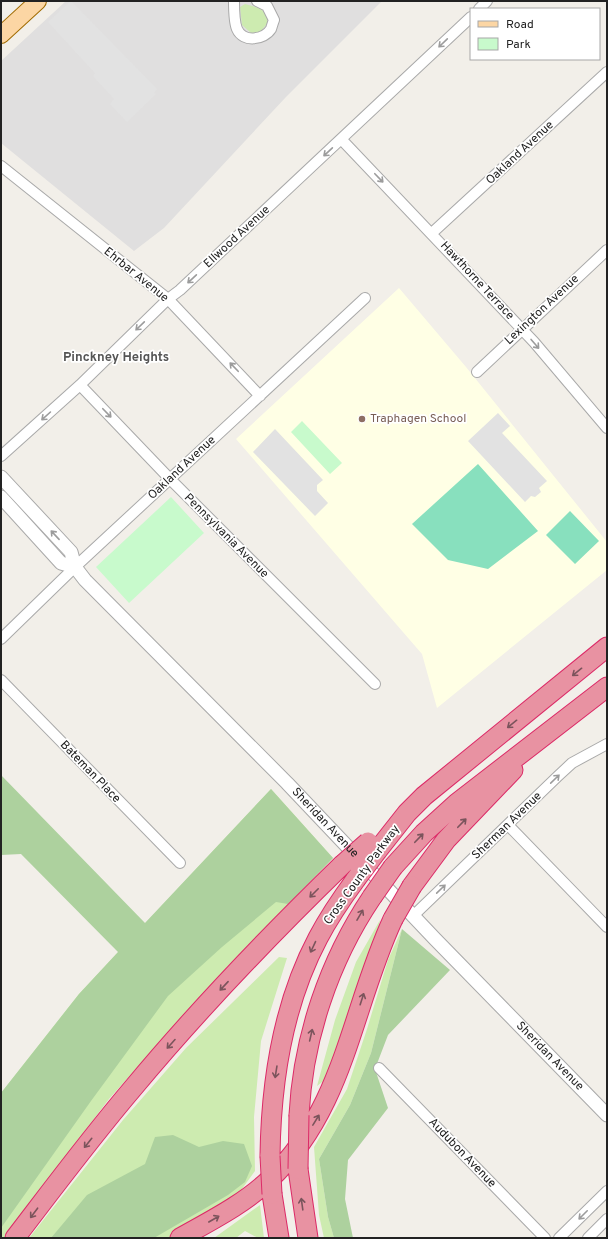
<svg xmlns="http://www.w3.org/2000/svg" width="608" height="1239" font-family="Overpass,sans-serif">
<rect width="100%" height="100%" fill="#f2efe9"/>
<path fill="#e0dfdf" d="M 66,1 L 382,1 L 286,97 L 164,228 L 134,251 L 1,143 L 1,61 Z"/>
<path fill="#ffffe5" d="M 399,288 L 466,367 L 607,542 L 607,570 L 437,708 L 422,654 L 236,439 Z"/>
<path fill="#cdebb0" d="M 245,4 C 256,7 270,9 267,24 L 260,32 L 251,33 L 242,25 L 240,7 Z
M 271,789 L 333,858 L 228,966 L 109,1099 L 4,1238 L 1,1238 L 1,1093 L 79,994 Z
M 380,920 L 376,940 L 330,1076 L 317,1086 L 335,1020 L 356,962 Z
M 402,929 L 371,1053 L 350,1105 L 319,1159 L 328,1217 L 334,1238 L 324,1238 L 319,1215 L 314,1147 L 347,1089 L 367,1029 L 388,960 Z
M 279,957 L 287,958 L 261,1041 L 254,1117 L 255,1171 L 236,1197 L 168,1238 L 29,1238 L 123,1120 L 186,1048 Z
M 260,1205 L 264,1238 L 258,1238 L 245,1231 L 236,1238 L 214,1238 Z"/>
<path fill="#add19e" d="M 1,775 L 145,923 L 271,789 L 333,858 L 288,904 L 276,902 L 222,947 L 168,996 L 91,1101 L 1,1228 L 1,1093 L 79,994 L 118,952 L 21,854 L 1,855 Z
M 402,929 L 450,970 L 388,1035 L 375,1069 L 388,1108 L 348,1160 L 345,1199 L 353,1238 L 334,1238 L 328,1217 L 319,1159 L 350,1105 L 371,1053 Z
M 173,1135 L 199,1147 L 223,1141 L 244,1144 L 252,1166 L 245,1182 L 228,1195 L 154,1238 L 51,1238 L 87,1195 L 145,1164 L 155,1137 Z"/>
<path fill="#c8facc" d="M 302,421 L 342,463 L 330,474 L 291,432 Z
M 171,497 L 204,533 L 129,603 L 96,567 Z"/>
<path fill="#88e0be" d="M 478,464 L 538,531 L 488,569 L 448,560 L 412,524 Z
M 570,511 L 599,541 L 575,564 L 546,535 Z"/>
<path fill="#e2e2e2" d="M 71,1 L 157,89 L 154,93 L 156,94 L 127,122 L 110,104 L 114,99 L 93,76 L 95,73 L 48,22 Z
M 498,413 L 510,426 L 502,433 L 547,481 L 539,488 L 541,492 L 535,497 L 531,496 L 525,502 L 468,441 Z
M 275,429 L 323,480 L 317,485 L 317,491 L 328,503 L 315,516 L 253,452 Z"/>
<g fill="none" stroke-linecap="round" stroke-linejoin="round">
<defs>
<path id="minor" d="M 234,1 C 234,9 234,22 237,29 C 243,43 264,40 271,29 C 272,26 273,22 274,20 L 267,6 L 257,1
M 479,9 L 487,1
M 342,140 L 534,342 L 607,428
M 1,166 L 168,299 L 260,396
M 432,233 L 607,72
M 477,372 L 607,250
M 80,385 L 170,479 L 375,684
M 1,456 L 80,385 L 168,299 L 180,290 L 471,17
M 1,639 L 75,567 L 365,298
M 1,680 L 180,863
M 508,825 L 607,927
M 413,916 L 558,776 L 572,763 L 607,744
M 379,1068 L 545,1238
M 559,1238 L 607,1191
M 588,1238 L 607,1219"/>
<g id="tertiary">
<path id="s1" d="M 1,477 L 71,552 L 75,567 L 85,580 L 287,783 L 435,939 L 607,1115"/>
<path d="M 1,497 L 61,563 L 75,567"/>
</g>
<path id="primary" d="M 1,35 L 38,1"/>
<path id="motorway" d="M 377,851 L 407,813 L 424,796 L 607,647
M 393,867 L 424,833 L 457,803 L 607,687
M 412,886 L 446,840 L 513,770
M 299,1115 C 303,1038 329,961 372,897
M 270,1156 C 271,1081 283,1004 318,938 C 329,917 342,898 356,879
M 298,1169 L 308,1238
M 272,1194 L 279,1238
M 15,1238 C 54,1187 92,1136 133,1088 C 198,1010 269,936 342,865
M 180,1238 C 210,1221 244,1204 269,1180 C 345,1108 351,1009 393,919"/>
</defs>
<use href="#minor" stroke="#a9a9a9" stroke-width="12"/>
<use href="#tertiary" stroke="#a9a9a9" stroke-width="15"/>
<use href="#primary" stroke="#a06b00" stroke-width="18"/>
<use href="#motorway" stroke="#dc2a67" stroke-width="21"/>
<use href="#minor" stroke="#fff" stroke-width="10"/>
<use href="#tertiary" stroke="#fff" stroke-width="13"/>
<use href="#primary" stroke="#fcd6a4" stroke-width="16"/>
<use href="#motorway" stroke="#e892a2" stroke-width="19"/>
<defs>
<path id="motorway-bridge" d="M 342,865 L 368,842
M 356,879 L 377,851
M 372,897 L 393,867
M 393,919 L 412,886
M 270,1156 L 272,1194
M 298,1169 L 299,1115"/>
</defs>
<use href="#motorway-bridge" stroke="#dc2a67" stroke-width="21" stroke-linecap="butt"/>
<use href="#motorway-bridge" stroke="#e892a2" stroke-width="19"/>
</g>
<defs><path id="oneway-shaft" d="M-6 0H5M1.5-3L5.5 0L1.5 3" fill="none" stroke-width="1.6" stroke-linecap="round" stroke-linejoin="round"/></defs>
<g stroke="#9c9c9c">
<use href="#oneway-shaft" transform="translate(443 43) rotate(136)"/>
<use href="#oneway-shaft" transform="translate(328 152) rotate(137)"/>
<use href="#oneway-shaft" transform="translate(379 178) rotate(46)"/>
<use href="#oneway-shaft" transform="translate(192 279) rotate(137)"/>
<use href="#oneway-shaft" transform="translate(140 326) rotate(136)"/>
<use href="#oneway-shaft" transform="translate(535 344) rotate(49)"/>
<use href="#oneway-shaft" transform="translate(234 367) rotate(-134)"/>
<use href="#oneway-shaft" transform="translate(107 413) rotate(46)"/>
<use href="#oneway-shaft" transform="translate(46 416) rotate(138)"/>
<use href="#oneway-shaft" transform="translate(55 535) rotate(-133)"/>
<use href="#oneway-shaft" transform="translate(555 779) rotate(-44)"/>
<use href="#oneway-shaft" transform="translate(441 889) rotate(-44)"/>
<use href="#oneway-shaft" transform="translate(583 1215) rotate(135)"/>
</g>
<g stroke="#7b545c">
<use href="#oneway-shaft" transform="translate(577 672) rotate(141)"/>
<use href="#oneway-shaft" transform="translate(512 724) rotate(141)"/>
<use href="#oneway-shaft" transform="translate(462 823) rotate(-46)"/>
<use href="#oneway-shaft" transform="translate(419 838) rotate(-46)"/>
<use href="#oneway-shaft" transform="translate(314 893) rotate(135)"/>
<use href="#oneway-shaft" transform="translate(360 915) rotate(-60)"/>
<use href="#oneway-shaft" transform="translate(313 947) rotate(115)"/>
<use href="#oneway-shaft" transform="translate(224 986) rotate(133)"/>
<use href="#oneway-shaft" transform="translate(362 999) rotate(-72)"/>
<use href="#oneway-shaft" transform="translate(311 1035) rotate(-77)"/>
<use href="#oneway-shaft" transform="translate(171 1044) rotate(132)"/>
<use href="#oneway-shaft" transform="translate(276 1072) rotate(99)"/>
<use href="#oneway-shaft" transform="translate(316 1120) rotate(-58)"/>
<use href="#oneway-shaft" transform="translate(88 1143) rotate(129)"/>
<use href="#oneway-shaft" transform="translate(302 1204) rotate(-98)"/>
<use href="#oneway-shaft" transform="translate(34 1213) rotate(127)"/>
<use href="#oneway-shaft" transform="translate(214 1219) rotate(-30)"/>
</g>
<circle fill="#8d6e63" stroke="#fff" stroke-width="1.5" cx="362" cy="419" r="4"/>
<g text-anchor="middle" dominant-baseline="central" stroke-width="3.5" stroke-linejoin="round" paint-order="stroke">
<g font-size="12" fill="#222" stroke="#fff">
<text transform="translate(520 153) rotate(-43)">Oakland Avenue</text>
<text transform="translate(237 237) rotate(-43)">Ellwood Avenue</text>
<text transform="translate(136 275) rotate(39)">Ehrbar Avenue</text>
<text transform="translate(477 281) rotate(47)">Hawthorne Terrace</text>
<text transform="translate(542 310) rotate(-43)">Lexington Avenue</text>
<text transform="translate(182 468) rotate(-43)">Oakland Avenue</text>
<text transform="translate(226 536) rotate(45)">Pennsylvania Avenue</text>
<text transform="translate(90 772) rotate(46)">Bateman Place</text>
<text stroke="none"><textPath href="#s1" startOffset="476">Sheridan Avenue</textPath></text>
<text transform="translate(507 826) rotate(-44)">Sherman Avenue</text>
<text transform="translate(362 875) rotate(-54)">Cross County Parkway</text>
<text stroke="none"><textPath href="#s1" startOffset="800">Sheridan Avenue</textPath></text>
<text transform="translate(462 1153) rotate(46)">Audubon Avenue</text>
</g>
<g font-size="12" fill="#785e54" stroke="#fff" text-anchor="start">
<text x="370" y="419">Traphagen School</text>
</g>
<g font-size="13" font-weight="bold" fill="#555" stroke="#fff">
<text x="116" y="358">Pinckney Heights</text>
</g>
</g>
<rect width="608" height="1239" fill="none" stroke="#222222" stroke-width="4"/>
<rect x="470" y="8" width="130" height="52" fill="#ffffff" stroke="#a7a7a7"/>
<rect x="478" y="21" width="20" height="6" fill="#fcd6a4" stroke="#a7a7a7"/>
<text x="506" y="28" font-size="12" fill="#222222">Road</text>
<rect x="478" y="38" width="20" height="12" fill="#c8facc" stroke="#a7a7a7"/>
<text x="506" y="48" font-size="12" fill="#222222">Park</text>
</svg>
